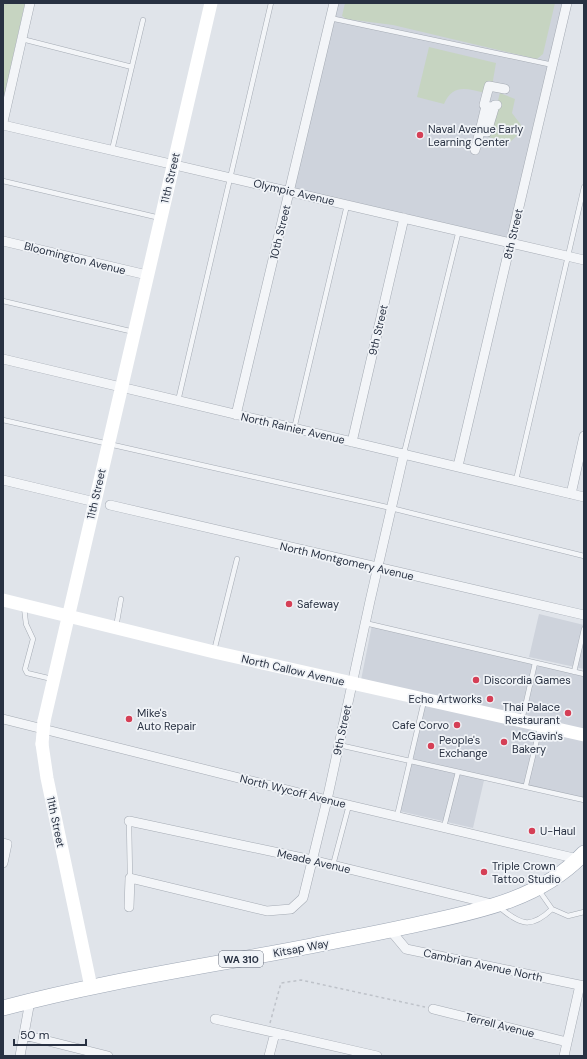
<svg xmlns="http://www.w3.org/2000/svg" width="587" height="1059" font-family="'DM Sans',sans-serif">
<rect width="100%" height="100%" fill="#e0e4ea"/>
<path fill="#ced3dc" d="M 334,3 L 567,3 L 511,242 L 290,191 Z
M 539,614 L 584,625 L 584,669 L 529,657 Z
M 372,625 L 584,673 L 584,799 L 485,776 L 473,828 L 399,811 L 424,706 L 359,690 Z"/>
<path fill="#c6d4c1" d="M 3,3 L 25,3 L 3,101 Z
M 345,3 L 555,3 L 543,54 L 537,59 L 393,25 L 346,19 L 342,16 Z
M 429,47 L 496,63 L 492,86 L 485,93 C 467,89 453,83 444,104 L 417,97 Z
M 500,93 L 515,99 L 512,113 L 521,125 L 520,133 L 510,142 L 488,137 Z"/>
<g fill="none" stroke-linecap="round" stroke-linejoin="round">
<defs>
<path id="lane" d="M 330,18 L 553,65
M 22,39 L 132,67
M 112,150 L 143,20
M 3,181 L 160,218
M 3,301 L 134,332
M 178,401 L 271,3
M 3,420 L 391,508 L 584,556
M 294,429 L 347,205
M 404,453 L 459,230
M 516,480 L 584,187
M 24,607 L 26,624 L 33,639 L 25,669 L 27,673 L 52,679
M 365,623 L 584,674
M 116,627 L 121,599
M 214,651 L 237,559
M 574,672 L 584,629
M 522,720 L 535,663
M 339,745 L 584,800
M 526,785 L 540,727
M 397,816 L 424,701
M 129,821 L 130,878
M 444,827 L 458,772
M 333,865 L 349,805
M 538,889 L 552,909 L 568,916 L 584,912
M 499,907 C 520,924 530,930 552,909"/>
<path id="street" d="M 486,106 L 484,105 L 489,86 L 505,89
M 3,122 L 30,3
M 3,125 L 584,260
M 480,131 L 486,106 L 491,107
M 475,150 L 480,131 L 487,132 L 495,105 L 497,105
M 3,241 L 147,275
M 3,359 L 584,497
M 236,415 L 334,3
M 352,442 L 404,218
M 458,466 L 567,3
M 3,480 L 95,502
M 571,494 L 584,436
M 110,505 L 584,615
M 3,719 L 327,800 L 578,859
M 129,821 L 312,860 L 492,904
M 3,843 L 7,844 L 3,863
M 129,907 L 130,878 L 267,911 L 291,909 L 303,898 L 327,800 L 370,601 L 404,453
M 391,931 L 406,949 L 584,986
M 433,1009 L 567,1042
M 215,1019 L 377,1056
M 24,1035 L 108,1056
M 20,1056 L 30,1001
M 269,1056 L 275,1033
M 564,1056 L 580,985"/>
<path id="primary" d="M 3,1008 C 104,981 208,966 311,946 C 350,938 389,931 428,922 C 484,910 543,897 584,853"/>
</defs>
<use href="#lane" stroke="#a5abb4" stroke-width="5.5"/>
<use href="#street" stroke="#a5abb4" stroke-width="10"/>
<use href="#primary" stroke="#9fa8b6" stroke-width="16"/>
<path stroke="#bec2c9" stroke-width="1.5" stroke-dasharray="3 3" stroke-linecap="butt" d="M 270,1023 L 281,983 L 301,980 L 425,1007"/>
<use href="#lane" stroke="#f3f5f8" stroke-width="4.5"/>
<use href="#street" stroke="#f3f5f8" stroke-width="9"/>
<path stroke="#fff" stroke-width="13" d="M 3,600 L 214,652 L 584,735
M 44,721 L 211,3
M 42,744 L 47,778 L 91,987"/>
<use href="#primary" stroke="#fff" stroke-width="15"/>
<path stroke="#fff" stroke-width="13" d="M 42,744 L 44,721"/>
</g>
<g fill="#d53f56" stroke="#f0f3f7" stroke-width="1.5">
<circle cx="420" cy="135" r="4"/>
<circle cx="289" cy="604" r="4"/>
<circle cx="476" cy="680" r="4"/>
<circle cx="490" cy="699" r="4"/>
<circle cx="568" cy="713" r="4"/>
<circle cx="129" cy="719" r="4"/>
<circle cx="457" cy="725" r="4"/>
<circle cx="504" cy="742" r="4"/>
<circle cx="431" cy="746" r="4"/>
<circle cx="532" cy="831" r="4"/>
<circle cx="484" cy="872" r="4"/>
</g>
<g text-anchor="middle" dominant-baseline="central" stroke-width="3.5" stroke-linejoin="round" paint-order="stroke">
<rect fill="#f0f3f7" stroke="#646b78" stroke-width="1" x="219" y="951" width="44" height="16" rx="3"/>
<g font-size="10" font-weight="bold" fill="#283142">
<text x="241" y="959">WA 310</text>
</g>
<g font-size="11" fill="#283142" stroke="#f0f3f7" text-anchor="start">
<text x="428" y="129">Naval Avenue Early<tspan x="428" dy="13">Learning Center</tspan></text>
<text x="297" y="604">Safeway</text>
<text x="484" y="680">Discordia Games</text>
<text x="482" y="699" text-anchor="end">Echo Artworks</text>
<text x="560" y="707" text-anchor="end">Thai Palace<tspan x="560" dy="13">Restaurant</tspan></text>
<text x="137" y="713">Mike's<tspan x="137" dy="13">Auto Repair</tspan></text>
<text x="449" y="725" text-anchor="end">Cafe Corvo</text>
<text x="512" y="736">McGavin's<tspan x="512" dy="13">Bakery</tspan></text>
<text x="439" y="740">People's<tspan x="439" dy="13">Exchange</tspan></text>
<text x="540" y="831">U-Haul</text>
<text x="492" y="866">Triple Crown<tspan x="492" dy="13">Tattoo Studio</tspan></text>
</g>
<g font-size="11" fill="#283142" stroke="#f0f3f7">
<text transform="translate(170 178) rotate(-77)">11th Street</text>
<text transform="translate(294 192) rotate(13)">Olympic Avenue</text>
<text transform="translate(280 232) rotate(-76)">10th Street</text>
<text transform="translate(513 234) rotate(-77)">8th Street</text>
<text transform="translate(75 258) rotate(14)">Bloomington Avenue</text>
<text transform="translate(378 330) rotate(-77)">9th Street</text>
<text transform="translate(293 428) rotate(13)">North Rainier Avenue</text>
<text transform="translate(96 494) rotate(-77)">11th Street</text>
<text transform="translate(347 561) rotate(13)">North Montgomery Avenue</text>
<text transform="translate(293 670) rotate(13)">North Callow Avenue</text>
<text transform="translate(342 730) rotate(-78)">9th Street</text>
<text transform="translate(293 791) rotate(14)">North Wycoff Avenue</text>
<text transform="translate(56 822) rotate(78)">11th Street</text>
<text transform="translate(314 861) rotate(13)">Meade Avenue</text>
<text transform="translate(301 948) rotate(-11)">Kitsap Way</text>
<text transform="translate(483 965) rotate(12)">Cambrian Avenue North</text>
<text transform="translate(500 1025) rotate(14)">Terrell Avenue</text>
</g>
</g>
<rect width="587" height="1059" fill="none" stroke="#283142" stroke-width="8"/>
<path d="M14 1039v6h72v-6" fill="none" stroke="#283142" stroke-width="2"/>
<text x="20" y="1039" font-size="12" fill="#283142" stroke="#f0f3f7" stroke-width="3" paint-order="stroke">50 m</text>
</svg>
